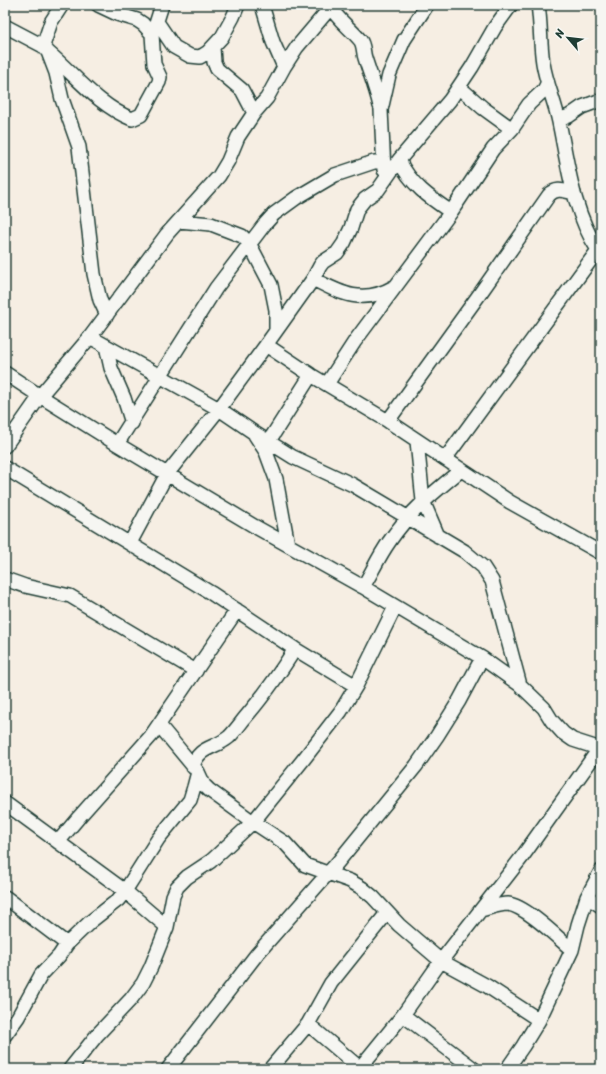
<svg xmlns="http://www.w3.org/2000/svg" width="606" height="1074" font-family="Sriracha,sans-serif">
<rect width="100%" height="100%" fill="#f6eee3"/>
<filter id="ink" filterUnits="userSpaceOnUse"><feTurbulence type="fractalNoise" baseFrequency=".025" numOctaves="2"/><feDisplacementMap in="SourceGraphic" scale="8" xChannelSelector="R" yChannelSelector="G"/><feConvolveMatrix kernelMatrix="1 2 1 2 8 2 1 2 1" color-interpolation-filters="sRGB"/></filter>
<g filter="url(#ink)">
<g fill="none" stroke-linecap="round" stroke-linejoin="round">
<defs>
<path id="minor" d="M 262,5 L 273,42 L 284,67
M 329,5 C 336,18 350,28 360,40 C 364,45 363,52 365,58 C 370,74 376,89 380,106
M 538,5 C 541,24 540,44 543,63 C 546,83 555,102 559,122 C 568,165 573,212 598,250
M 157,22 L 174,47 L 190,56 L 200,57 L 208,52 L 222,37 L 233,17 L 238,5
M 5,26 L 43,46 L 48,52 L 56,73 L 62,99 L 79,147 L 94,274 L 100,300 L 107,315
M 154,30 L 162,5
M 43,46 L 51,22 L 62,5
M 213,47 L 214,62 L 217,69 L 242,90 L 254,113
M 49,53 C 76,76 99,106 132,119 L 141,115 L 159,82 L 160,77 L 154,64 L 152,34 L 143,24 L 137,20 L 117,14 L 98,5
M 459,87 L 483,108 L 512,129
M 559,120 L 569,116 L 582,107 L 601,100
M 399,160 C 410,184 430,198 451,212
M 384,170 L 381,110 L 389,75 L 404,40 L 427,5
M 179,221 L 211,224 L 242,236 L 249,243 L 271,285 L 276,310 L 276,331
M 313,279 C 342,294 363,305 394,287
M 90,337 L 219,409 L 253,432 L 293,457 L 353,485 L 464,551 L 483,567 L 492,581 L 520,685
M 266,345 L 311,375 L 388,421 L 510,502 L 601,553
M 106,346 L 111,368 L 124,398 L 132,423
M 5,373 L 40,396 L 117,444 L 254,526 L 363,587 L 482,658 L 520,685 L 544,708 L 552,721 L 563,733 L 573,740 L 601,749
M 327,384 L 355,341 L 451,212 L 493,149 L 512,129 L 529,104 L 544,90 L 547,84
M 388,421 L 479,295 L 549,195 C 557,187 564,191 574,193
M 255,435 L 266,452 L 276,479 L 288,545
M 269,441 L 311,375
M 417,441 L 423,501 L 438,536
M 117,444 L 216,288 L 264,225 L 274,214 L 296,198 L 335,175 L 374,162 L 384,162
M 5,446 L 40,396 L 90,337 L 167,234 L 219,176 L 228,161 L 238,137 L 254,113 L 267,98 L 284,67 L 297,47 L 330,8 L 336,5
M 445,459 L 601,246
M 5,468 L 211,593 L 295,649 L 356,686
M 130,543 L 167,474 L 219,409 L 266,345 L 313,279 L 320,266 L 323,262 L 337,253 L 344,243 L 351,228 L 357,209 L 365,199 L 378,190 L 399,160 L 450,100 L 472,67 L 495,27 L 511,5
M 5,579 L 25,586 L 70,596 L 196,671
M 363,587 C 372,572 379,556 389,542 C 409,512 434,492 461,470
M 159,725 L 198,772 L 204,785 L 209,790 L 253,822 L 285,843 L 305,865 L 350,881 L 362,888 L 373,897 L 399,925 L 441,961 L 487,986 L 539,1020
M 193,767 C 198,746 215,749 229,737 C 236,730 242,721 249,713 C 266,693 281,671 295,649
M 5,803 L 125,891 L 167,927
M 58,842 L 79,817 L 151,736 L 237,610
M 5,897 L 67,944
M 587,897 L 601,871
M 481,910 C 489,908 499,904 508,904 C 526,906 558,938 572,950
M 403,1015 L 474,1069
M 308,1024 L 361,1069
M 5,1035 L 18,1017 L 41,975 L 59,956 L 67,944 L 90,922 L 118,900 L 125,891 L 158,839 L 190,800 L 194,787 L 198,772
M 70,1069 L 97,1035 L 131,999 L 143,983 L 151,967 L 167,927 L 173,896 L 177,887 L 187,877 L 211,861 L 253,822 L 303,760 L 341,711 L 356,686 L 395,607
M 168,1069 L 257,954 L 338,862 L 416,766 L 437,736 L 459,701 L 482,658
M 270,1069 L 308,1024 L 331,983 L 387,913
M 359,1069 L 403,1015 L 441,961 L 522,857 L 599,749
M 507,1069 L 523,1046 L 539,1020 L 572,950 L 578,925 L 587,897 L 601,906"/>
</defs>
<use href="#minor" stroke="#1f3d34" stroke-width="16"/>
<use href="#minor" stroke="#f6f6f2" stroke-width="13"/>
</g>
</g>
<rect width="606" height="1074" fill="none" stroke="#f6f6f2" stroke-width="20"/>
<rect x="10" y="10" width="586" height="1054" fill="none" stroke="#1f3d34" stroke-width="1.5" filter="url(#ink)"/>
<g transform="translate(568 38) rotate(298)" stroke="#f6f6f2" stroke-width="3" paint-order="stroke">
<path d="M0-3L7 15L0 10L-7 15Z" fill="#1f3d34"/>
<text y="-6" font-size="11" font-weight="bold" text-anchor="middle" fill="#1f3d34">N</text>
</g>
</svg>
